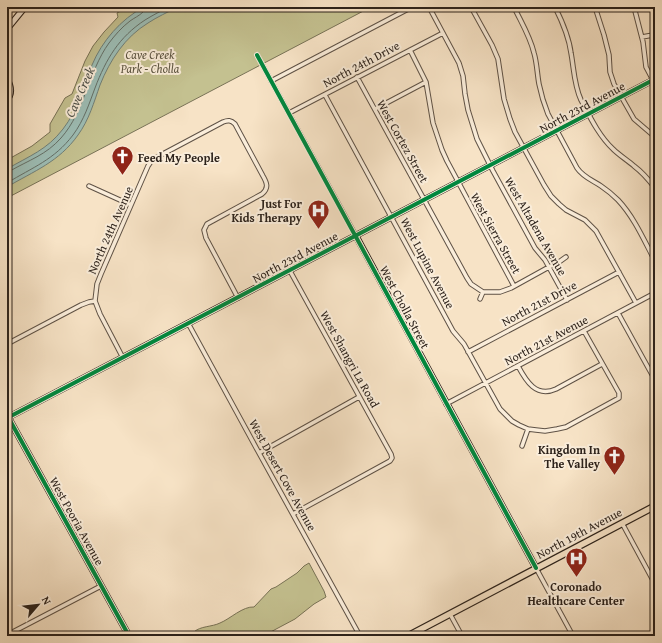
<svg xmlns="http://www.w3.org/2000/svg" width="662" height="643" font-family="'Gentium Book Plus',serif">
<rect width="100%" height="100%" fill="#f7e3c6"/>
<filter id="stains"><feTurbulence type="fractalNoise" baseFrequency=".005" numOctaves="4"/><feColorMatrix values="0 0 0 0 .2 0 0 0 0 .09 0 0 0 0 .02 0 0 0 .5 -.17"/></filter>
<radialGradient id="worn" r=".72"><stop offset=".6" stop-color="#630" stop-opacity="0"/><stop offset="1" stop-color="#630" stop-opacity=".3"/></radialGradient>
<path fill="#c4c190" stroke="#787256" d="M 128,7 L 371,7 L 7,198 L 7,160 L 32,146 L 50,132 L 50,124 L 65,98 L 72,94 L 85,61 L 93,46 L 104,32 L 118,17 L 117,13 Z
M 309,563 L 324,591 L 326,597 L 314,604 L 295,619 L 263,636 L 195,636 L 194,632 C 200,626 212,627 220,623 C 230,619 243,606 254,607 L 271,589 L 276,587 L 297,573 L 304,566 Z"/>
<path fill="#9dbeb6" stroke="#708078" d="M 144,7 L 178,7 C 168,12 157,17 148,23 C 125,37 110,60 100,85 C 94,102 89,120 78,135 C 59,162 34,171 7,187 L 7,169 C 29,156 47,150 63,129 C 78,110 83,86 92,65 C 102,41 121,19 144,7 Z"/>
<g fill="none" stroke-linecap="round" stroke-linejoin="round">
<path stroke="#647068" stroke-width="1" d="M 7,172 L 10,171 C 29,160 46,155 61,138 C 85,111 88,72 109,43 C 115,35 122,27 130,21 C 134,18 139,16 143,12 C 145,10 145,10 145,7
M 7,183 C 33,167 54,160 73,135 C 84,120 89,104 95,88 C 106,59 119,37 145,20 C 153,15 161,11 169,7"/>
<defs>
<path id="street" d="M 429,7 L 459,63 L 463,76 L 465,94 L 468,110 L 477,139 L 493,171 L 535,248 L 545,260 L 567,300
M 471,7 L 492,45 L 498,59 L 504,99 L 510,119 L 515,132 L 544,185 L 551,196 L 559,204 L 566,210 L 585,220 L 596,231 L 636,303
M 514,7 C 521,22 530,36 534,53 C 537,63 537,73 539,84 C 541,94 544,104 548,114 L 577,168 C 583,177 592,180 601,186 C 607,190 613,195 618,200 C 634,217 644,240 655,261
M 555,7 C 562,21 569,37 571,53 C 574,69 574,85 581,100 C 590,117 599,136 613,149 C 619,155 627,160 634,166 C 642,172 649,180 655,188
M 595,7 L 604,35 L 609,55 L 610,72 L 614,84 L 634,119 L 655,137
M 634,7 L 643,42 L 646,67 L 655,84
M 642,37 L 653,35
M 410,50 L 426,82 L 433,123 L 442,150 L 447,161 L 514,286
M 257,55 L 356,236
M 357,77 L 467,278 L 471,284 L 483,292 L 500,292 L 511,288 L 549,267 L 559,262 L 566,257
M 271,81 L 412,7
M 325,95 L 453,331 L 464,344 L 500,409 L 512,421 L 519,425 L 528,429 L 536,430 L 545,431 L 557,429 L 566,427 L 619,398 L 619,393 L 584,331
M 375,109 L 426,82
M 289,113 L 443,33
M 89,186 L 131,205
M 290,271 L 391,454 L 392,458 L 390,461 L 293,514
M 480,299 L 483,292
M 618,313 L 655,380
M 188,323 L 259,453 L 360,636
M 7,344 L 81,305 L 89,302 L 95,301
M 468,352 L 619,272
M 123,358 L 100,314 L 95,301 L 97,284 L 101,274 L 148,166 L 152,160 L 161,155 L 223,122 C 228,120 231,120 235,124 L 263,176 C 267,183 269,188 262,194 L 207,224 L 204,230 L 206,238 L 238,298
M 518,366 C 526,381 536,398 556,389 L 602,364
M 446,404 L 655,293
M 522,446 L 528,429
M 259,453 L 359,397
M 622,523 L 655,584
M 536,568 L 573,636
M 450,614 L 462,636
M 7,635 L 101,586"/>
<path id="secondary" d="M 7,29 L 25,7
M 7,79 C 11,86 12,94 7,100
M 356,236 L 536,568
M 7,415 L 129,636
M 7,418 L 655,79"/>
<path id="primary" d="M 408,636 L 655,506"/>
</defs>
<use href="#street" stroke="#5f5246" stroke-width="5.5"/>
<use href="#secondary" stroke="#2c221b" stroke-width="7"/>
<use href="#primary" stroke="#2c221b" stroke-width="8"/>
<use href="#street" stroke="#faedda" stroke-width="3.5"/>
<use href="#secondary" stroke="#faedda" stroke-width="5"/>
<use href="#primary" stroke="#f7e3c6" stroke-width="5.5"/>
<defs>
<path id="cycleway" d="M 257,55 L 536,568
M 7,415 L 129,636
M 9,417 L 655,79"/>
</defs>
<use href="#cycleway" stroke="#faedda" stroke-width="6"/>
<use href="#cycleway" stroke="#00873e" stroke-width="4"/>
</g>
<defs>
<symbol id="church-pin" viewBox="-11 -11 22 30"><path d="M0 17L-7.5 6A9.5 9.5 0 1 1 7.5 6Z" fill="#8f2418" stroke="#faedda"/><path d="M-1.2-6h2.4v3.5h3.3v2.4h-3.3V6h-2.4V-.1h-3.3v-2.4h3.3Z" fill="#fff"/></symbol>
<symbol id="hospital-pin" viewBox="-11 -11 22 30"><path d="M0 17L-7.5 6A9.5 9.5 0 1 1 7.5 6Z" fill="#8f2418" stroke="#faedda"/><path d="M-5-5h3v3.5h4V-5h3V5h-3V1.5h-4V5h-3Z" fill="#fff"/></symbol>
</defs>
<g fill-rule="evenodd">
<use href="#church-pin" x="110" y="144" width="25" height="34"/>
<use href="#hospital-pin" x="306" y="198" width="25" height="34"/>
<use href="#church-pin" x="602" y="444" width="25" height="34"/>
<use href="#hospital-pin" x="564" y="546" width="25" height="34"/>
</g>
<g text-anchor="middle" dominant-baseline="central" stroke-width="4" stroke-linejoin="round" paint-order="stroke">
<g font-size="12" font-style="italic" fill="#5a523e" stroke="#faedda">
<text x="150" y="54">Cave Creek<tspan x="150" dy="14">Park - Cholla</tspan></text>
</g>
<g font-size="12" fill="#2c221b" stroke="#faedda">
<text transform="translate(361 64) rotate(-28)">North 24th Drive</text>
<text transform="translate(582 107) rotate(-28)">North 23rd Avenue</text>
<text transform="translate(403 141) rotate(61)">West Cortez Street</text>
<text transform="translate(536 226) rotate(60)">West Altadena Avenue</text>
<text transform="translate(110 230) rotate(-66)">North 24th Avenue</text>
<text transform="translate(496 233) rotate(61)">West Sierra Street</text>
<text transform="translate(295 257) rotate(-28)">North 23rd Avenue</text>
<text transform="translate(428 263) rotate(62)">West Lupine Avenue</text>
<text transform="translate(539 303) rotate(-28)">North 21st Drive</text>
<text transform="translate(405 307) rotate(62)">West Cholla Street</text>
<text transform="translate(546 340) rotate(-28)">North 21st Avenue</text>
<text transform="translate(350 359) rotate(61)">West Shangri La Road</text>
<text transform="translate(283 475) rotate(61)">West Desert Cove Avenue</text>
<text transform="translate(77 521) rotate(61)">West Peoria Avenue</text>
<text transform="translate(579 533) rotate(-28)">North 19th Avenue</text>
</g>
<g font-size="12" font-weight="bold" fill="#2c221b" stroke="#faedda" text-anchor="end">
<text x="138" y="157" text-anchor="start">Feed My People</text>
<text x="302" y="203">Just For<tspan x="302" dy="14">Kids Therapy</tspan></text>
<text x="600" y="449">Kingdom In<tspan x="600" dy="14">The Valley</tspan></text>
<text x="576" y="586" text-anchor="middle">Coronado<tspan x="576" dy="14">Healthcare Center</tspan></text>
</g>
<g font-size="13" font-style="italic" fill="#4e514a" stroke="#faedda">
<text transform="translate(80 92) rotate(-66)">Cave Creek</text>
</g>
</g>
<rect width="662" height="643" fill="none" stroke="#f7e3c6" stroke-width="24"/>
<rect x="8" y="8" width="646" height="627" fill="none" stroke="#2c221b" stroke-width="2"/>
<rect x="12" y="12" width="638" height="619" fill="none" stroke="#2c221b"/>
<g transform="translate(38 605) rotate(62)" stroke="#faedda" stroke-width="3" paint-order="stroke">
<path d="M0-3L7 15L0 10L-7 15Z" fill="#2c221b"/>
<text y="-6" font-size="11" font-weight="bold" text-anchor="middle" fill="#2c221b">N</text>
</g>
<rect width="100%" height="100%" filter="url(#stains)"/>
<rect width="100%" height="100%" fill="url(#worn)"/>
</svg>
